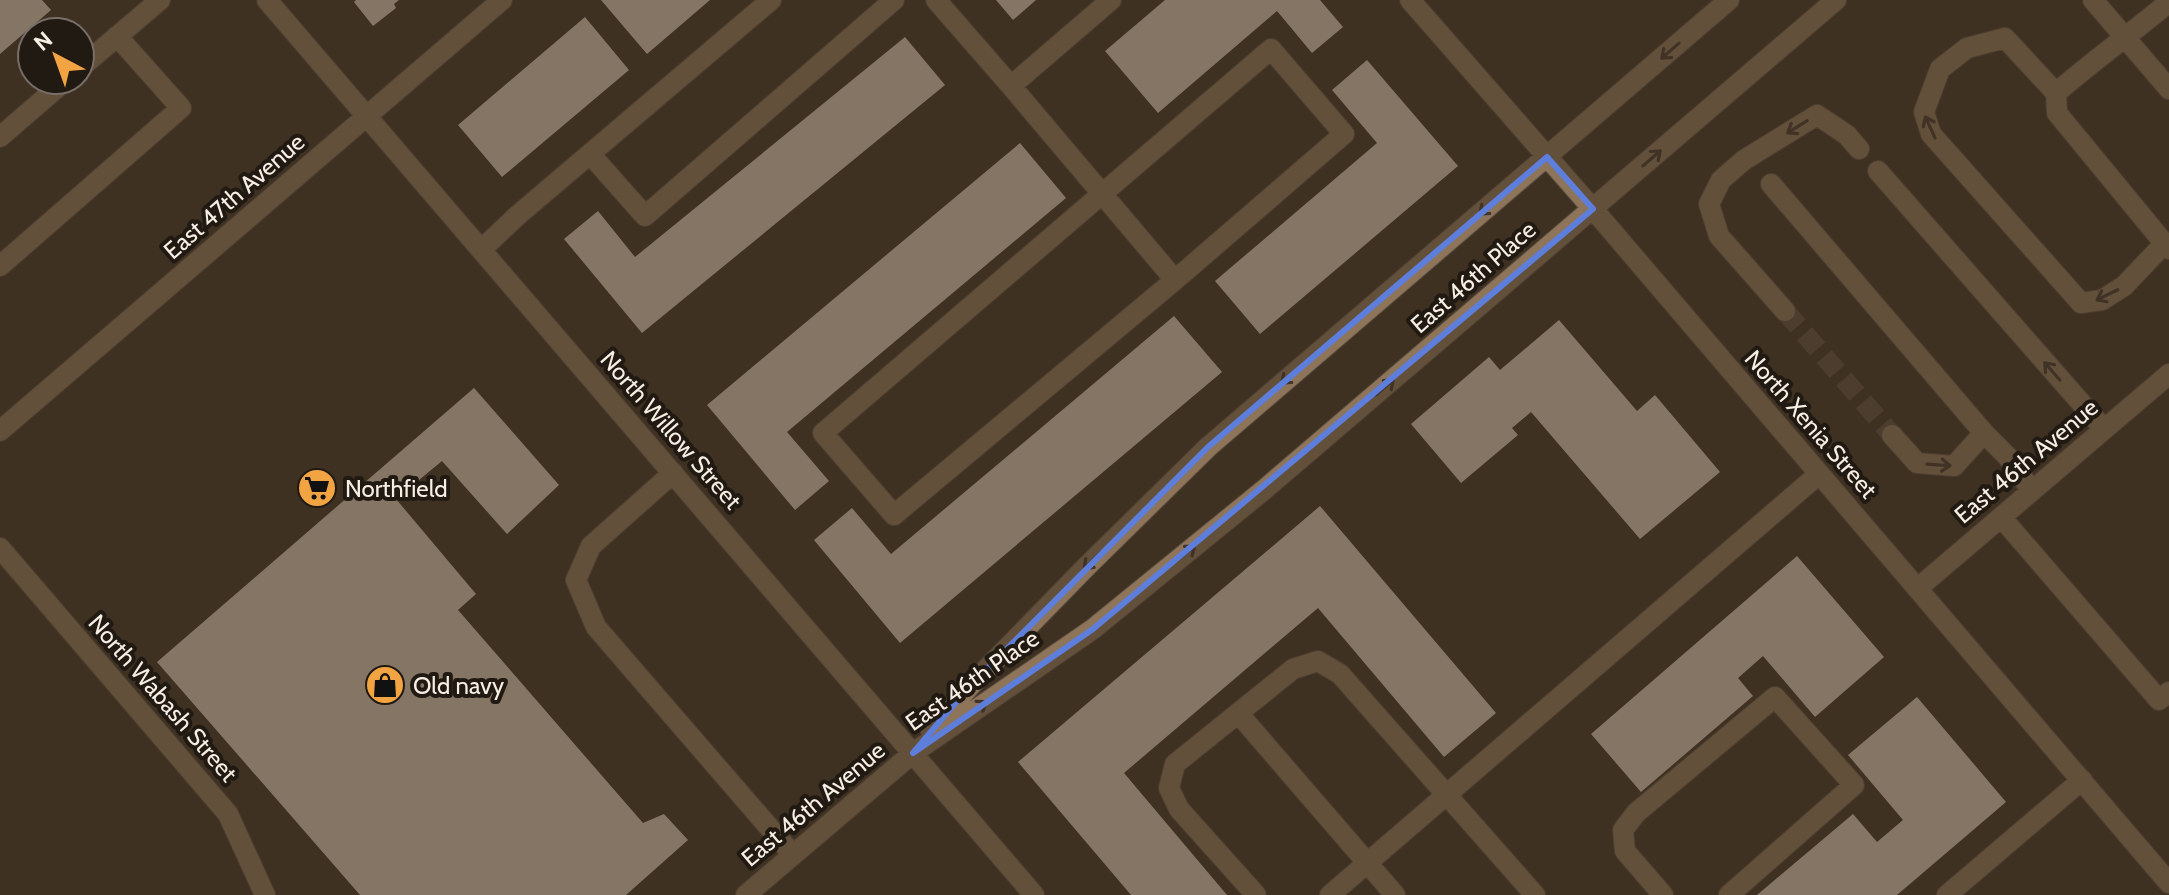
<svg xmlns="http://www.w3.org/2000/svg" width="2169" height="895" font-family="Cabin,sans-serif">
<rect width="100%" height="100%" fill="#3f3122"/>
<path fill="#d9c7b5" d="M 0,0 L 42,0 L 51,10 L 0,54 Z
M 356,0 L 399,0 L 394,4 L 396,8 L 373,26 L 354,2 Z
M 601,0 L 710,0 L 647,54 Z
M 996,0 L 1036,0 L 1013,20 Z
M 1165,0 L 1320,0 L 1343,27 L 1312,53 L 1277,11 L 1158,113 L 1105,51 Z
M 585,17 L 629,70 L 502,177 L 458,125 Z
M 905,37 L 945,85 L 642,333 L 564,239 L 598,211 L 635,257 Z
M 1367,60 L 1458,166 L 1260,334 L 1215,281 L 1377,143 L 1332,90 Z
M 1020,143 L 1066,198 L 787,432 L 829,481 L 795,510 L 707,405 Z
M 1174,316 L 1222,372 L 900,643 L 814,540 L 852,508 L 891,554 Z
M 1559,320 L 1637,411 L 1655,395 L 1720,472 L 1640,539 L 1531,412 L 1512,428 L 1518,435 L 1461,483 L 1411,424 L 1489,357 L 1500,370 Z
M 474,388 L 559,485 L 507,534 L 442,461 L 396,499 L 476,594 L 458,610 L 643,823 L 664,814 L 688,840 L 626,895 L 360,895 L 157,662 Z
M 1320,506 L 1496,713 L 1444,757 L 1318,608 L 1124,773 L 1227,895 L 1131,895 L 1018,762 Z
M 1797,556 L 1884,657 L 1815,717 L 1763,656 L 1738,678 L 1753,696 L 1641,792 L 1591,734 Z
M 1917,697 L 2006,802 L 1897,895 L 1757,895 L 1853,814 L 1877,842 L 1903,820 L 1848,755 Z"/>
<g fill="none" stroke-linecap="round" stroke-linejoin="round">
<path stroke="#5b4d3f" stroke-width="20" stroke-dasharray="20 10" stroke-linecap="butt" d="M 1785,311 L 1892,435"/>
<defs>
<path id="minor" d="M 267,0 L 1034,895
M 936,0 L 1011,86
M 1111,0 L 1011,86 L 1175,280
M 1410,0 L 1593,209 L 2169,883
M 2093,0 L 2169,89
M 2169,2 C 2132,33 2093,61 2056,93 L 2057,113 L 2169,249
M 1271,49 L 1344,134 L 1175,280 L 894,515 L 823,433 Z
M 80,68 L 160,0
M 2056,93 L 2005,38 L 1967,48 L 1940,69 L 1924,112 L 1931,134 L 2081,303 L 2102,300 L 2124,286 L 2164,244
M 0,137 L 66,80
M 591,155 L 645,216 L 894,0
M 1878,171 L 2104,429
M 1771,184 L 1984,433 L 2007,456 L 2032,491
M 482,249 L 518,215 L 771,0
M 0,266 L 181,108 L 117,36
M 1785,311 L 1719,236 L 1709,204 L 1721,180 L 1744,160 L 1817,115 L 1847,135 L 1859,149
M 0,431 L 502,0
M 1892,435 L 1917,463 L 1954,466 L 1984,433
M 673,473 L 591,546 L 576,580 L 596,627 L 793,855
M 2001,517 L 2159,700 L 2169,692
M 0,548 L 228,814 L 265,895
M 1918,588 L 2169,374
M 1238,713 L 1395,895
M 931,732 L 968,688 L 1086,567 L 1208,447 L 1729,0
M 746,895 L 913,753 L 1093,629 L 1265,489 L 1836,0
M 1256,895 L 1179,809 L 1169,788 L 1175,764 L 1293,669 L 1318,661 L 1340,674 L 1535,895
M 1330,895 L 1819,474
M 1663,895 L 1625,851 L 1623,830 L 1636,813 L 1775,697 L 1854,785 L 1729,895
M 1947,895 L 2082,780"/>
</defs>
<use href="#minor" stroke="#5c4f41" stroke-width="22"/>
<use href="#minor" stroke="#8e755a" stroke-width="20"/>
</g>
<defs><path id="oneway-shaft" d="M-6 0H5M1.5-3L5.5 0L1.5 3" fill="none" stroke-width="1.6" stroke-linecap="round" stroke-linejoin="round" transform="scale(2)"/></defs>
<g stroke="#423528">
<use href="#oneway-shaft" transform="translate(1670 51) rotate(139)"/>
<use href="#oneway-shaft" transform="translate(1797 127) rotate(148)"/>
<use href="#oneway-shaft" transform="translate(1930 127) rotate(-115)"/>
<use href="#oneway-shaft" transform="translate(1652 158) rotate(-41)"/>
<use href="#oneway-shaft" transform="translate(1488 207) rotate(139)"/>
<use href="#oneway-shaft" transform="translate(2107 295) rotate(154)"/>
<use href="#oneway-shaft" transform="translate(2052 371) rotate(-131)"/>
<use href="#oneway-shaft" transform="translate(1290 376) rotate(139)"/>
<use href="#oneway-shaft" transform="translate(1385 387) rotate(-41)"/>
<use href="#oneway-shaft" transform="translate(1939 465) rotate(4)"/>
<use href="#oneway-shaft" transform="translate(1186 553) rotate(-39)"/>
<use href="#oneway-shaft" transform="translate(1092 561) rotate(135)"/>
<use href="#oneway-shaft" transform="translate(977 708) rotate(-35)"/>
</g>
<path d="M0 0H2169V895H0ZM 1547,157 L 1593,209 L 1093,629 L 913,753 L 968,688 L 1208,447 Z" fill="#3f3122" fill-opacity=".55" fill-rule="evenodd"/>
<path fill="none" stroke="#5e7edc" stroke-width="6" stroke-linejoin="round" d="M 1547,157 L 1593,209 L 1093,629 L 913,753 L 968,688 L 1208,447 Z"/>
<defs>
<symbol id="supermarket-disc" viewBox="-11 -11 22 22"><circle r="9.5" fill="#f3a442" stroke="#211a13"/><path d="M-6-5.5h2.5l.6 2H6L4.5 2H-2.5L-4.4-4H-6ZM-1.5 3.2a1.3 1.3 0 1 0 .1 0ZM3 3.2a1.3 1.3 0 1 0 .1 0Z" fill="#111"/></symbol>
<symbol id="shop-disc" viewBox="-11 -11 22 22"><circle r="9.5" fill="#f3a442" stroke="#211a13"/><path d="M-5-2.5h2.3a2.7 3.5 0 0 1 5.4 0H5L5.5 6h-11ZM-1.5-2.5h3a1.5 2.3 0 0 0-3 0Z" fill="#111"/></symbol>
</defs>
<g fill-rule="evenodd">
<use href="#supermarket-disc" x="295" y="466" width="44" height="44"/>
<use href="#shop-disc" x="363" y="663" width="44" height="44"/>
</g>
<g text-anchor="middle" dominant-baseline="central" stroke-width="8" stroke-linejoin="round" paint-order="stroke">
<g font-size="24" fill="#f7eee4" stroke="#211a13">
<text transform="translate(234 196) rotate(-41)">East 47th Avenue</text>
<text transform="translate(1473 277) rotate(-41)">East 46th Place</text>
<text transform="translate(1811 424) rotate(49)">North Xenia Street</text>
<text transform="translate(671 430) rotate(49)">North Willow Street</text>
<text transform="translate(2026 461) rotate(-40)">East 46th Avenue</text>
<text transform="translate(972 680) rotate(-35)">East 46th Place</text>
<text transform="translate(163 698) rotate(49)">North Wabash Street</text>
<text transform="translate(813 804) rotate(-40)">East 46th Avenue</text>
</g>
<g font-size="24" fill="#f7eee4" stroke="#211a13" text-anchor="start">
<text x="345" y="488">Northfield</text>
<text x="413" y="685">Old navy</text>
</g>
</g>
<g transform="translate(56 56) rotate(319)"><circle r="38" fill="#211a13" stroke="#776f67" stroke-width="2"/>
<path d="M0-6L14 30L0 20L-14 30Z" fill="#f3a442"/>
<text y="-12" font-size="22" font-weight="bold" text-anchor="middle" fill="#f7eee4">N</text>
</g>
</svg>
